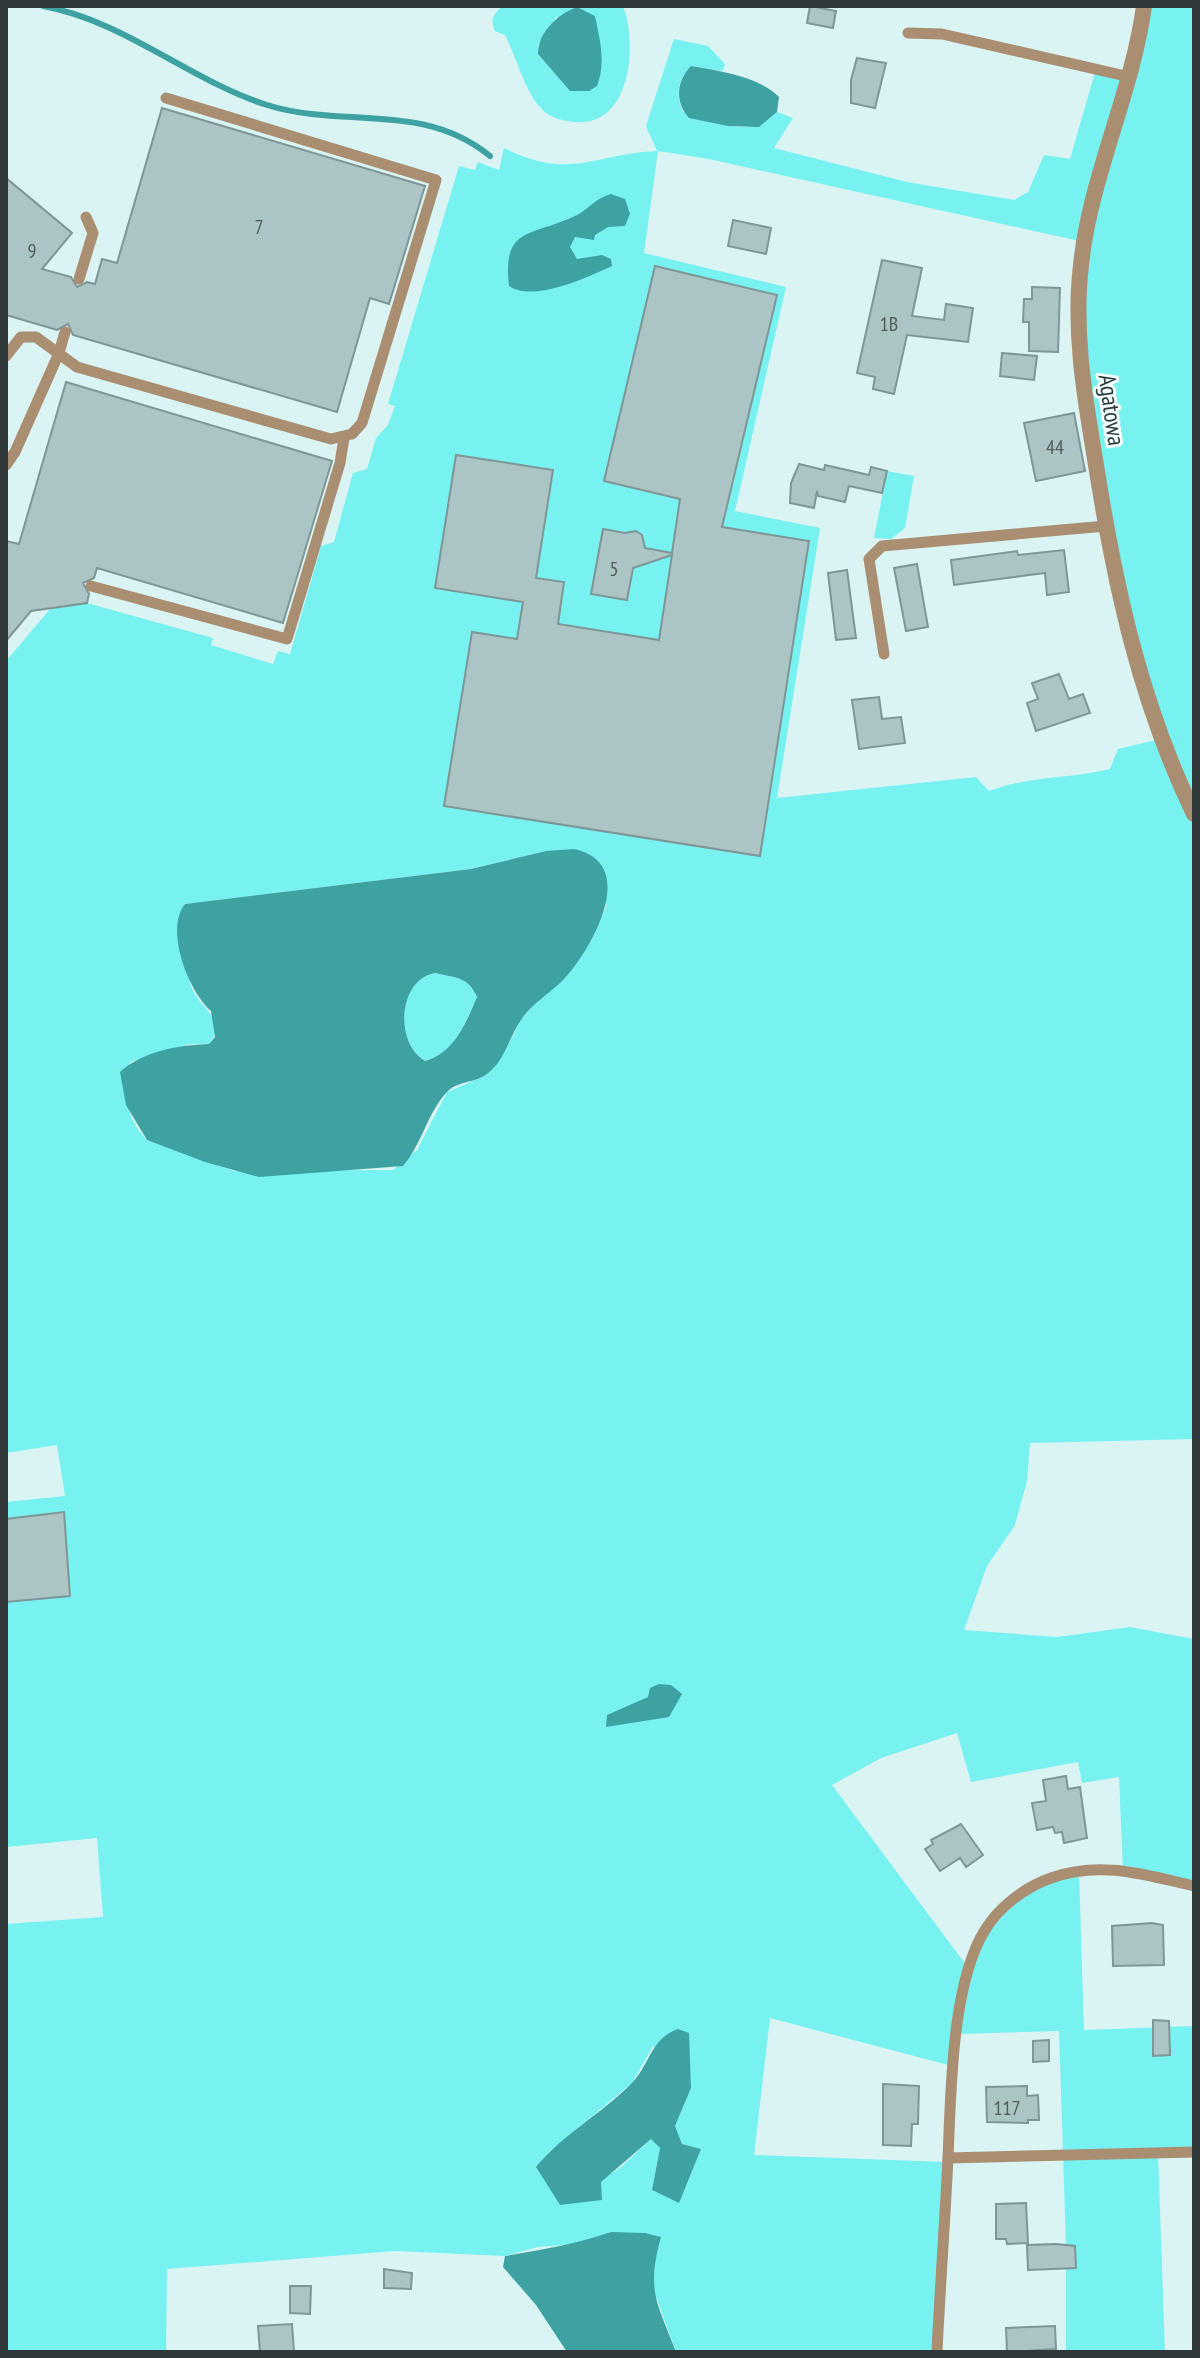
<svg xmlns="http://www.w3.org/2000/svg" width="1200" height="2358" font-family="'PT Sans Narrow',sans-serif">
<rect width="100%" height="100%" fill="#daf4f4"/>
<path fill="#78f2f1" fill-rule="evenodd" d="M 503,6 L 623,6 C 638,45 631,127 575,122 C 563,121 549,118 541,108 C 524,90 517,58 505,35 L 495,31 C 490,19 493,14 503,6 ZM 557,16 L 570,91 L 538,54 L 538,45 Z
M 1144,6 L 1194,6 L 1194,1439 L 1030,1443 L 1027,1481 L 1015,1525 L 987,1566 L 964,1630 L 1057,1637 L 1130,1627 L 1194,1639 L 1194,1886 L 1123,1870 L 1119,1777 L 1082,1783 L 1078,1762 L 971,1782 L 957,1733 L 881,1758 L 832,1785 L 969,1969 L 976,1948 L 1020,1895 L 1079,1871 L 1084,2030 L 1194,2026 L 1194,2152 L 1158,2153 L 1165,2352 L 1066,2352 L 1066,2269 L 1076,2268 L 1075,2247 L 1066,2246 L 1059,2031 L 957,2034 L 952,2066 L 770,2018 L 754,2155 L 947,2162 L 937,2352 L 676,2352 L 652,2285 L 652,2268 L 611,2232 L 577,2244 L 538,2247 L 505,2256 L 395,2251 L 167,2269 L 166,2352 L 6,2352 L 6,1924 L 103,1917 L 97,1838 L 6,1847 L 6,1502 L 65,1496 L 57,1445 L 6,1453 L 6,661 L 51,608 L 87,603 L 213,638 L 211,645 L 273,664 L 278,651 L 290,654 L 321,546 L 334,542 L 353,473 L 367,469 L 376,438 L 388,425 L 395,406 L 388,404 L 459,166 L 475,170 L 478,162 L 499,170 L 504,148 C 571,181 592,154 657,151 L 646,126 L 674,39 L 708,46 L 725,64 L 723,71 L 692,66 C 678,78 675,95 683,112 C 716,122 750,140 777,112 L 793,118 L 774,148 L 907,182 L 1014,200 L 1028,192 L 1044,155 L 1070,159 L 1096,69 L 1129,76 ZM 658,151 L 709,159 L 1084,242 L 1084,394 L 1140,681 L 1160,739 L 1118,749 L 1110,769 C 1069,779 1028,776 989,791 L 976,777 L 777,798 L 820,528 L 735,511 L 786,287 L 644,253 ZM 546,851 L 607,905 L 592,939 L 564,979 L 541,996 L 520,1021 L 511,1040 L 485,1076 L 447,1092 L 417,1150 L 393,1170 L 234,1171 L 147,1140 C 122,1113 127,1096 130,1062 L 189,1044 L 209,1044 C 229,1018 198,1008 191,986 C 184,961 187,930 185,904 L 471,869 ZM 653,2046 L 691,2088 L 675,2126 L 682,2144 L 701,2149 L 679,2202 L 652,2190 L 660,2148 L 651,2139 L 620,2168 L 560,2205 L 537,2167 L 549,2152 L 632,2083 Z
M 887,471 L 914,476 L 905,528 L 891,539 L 874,538 Z
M 435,973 C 454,978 468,976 477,997 C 465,1023 455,1053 425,1061 C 395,1043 397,980 435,973 Z"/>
<path fill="#3da2a1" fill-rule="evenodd" d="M 577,7 L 595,16 C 600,40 606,63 597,86 L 589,91 L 570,91 L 538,54 C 538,32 558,14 577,7 Z
M 691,66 C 720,71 758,76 779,97 L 777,112 L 759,127 L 728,126 L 689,118 C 674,102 677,80 691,66 Z
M 611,194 L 625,199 L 630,214 L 625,226 L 608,227 L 595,235 L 594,240 L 575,237 L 570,247 L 577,259 L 602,255 L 611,259 L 612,266 C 588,277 533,303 509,286 C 502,227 531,236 573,217 C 587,211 595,198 611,194 Z
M 574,849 C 640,863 593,947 565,978 C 551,993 533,1002 521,1020 C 509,1037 504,1064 484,1076 C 472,1083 457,1081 446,1093 C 427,1114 422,1144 403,1166 L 259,1177 L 205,1162 L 147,1140 L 126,1105 L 120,1072 C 143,1051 179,1045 209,1044 L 215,1037 L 211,1011 C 189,992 164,930 185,904 L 471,869 L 546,851 ZM 435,973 C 455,978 468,976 477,997 C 466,1023 454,1053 425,1061 C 395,1044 397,980 435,973 Z
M 659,1684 L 671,1685 L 682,1694 L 669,1717 L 606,1727 L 607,1715 L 648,1697 L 650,1688 Z
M 678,2029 L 689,2033 L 691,2088 L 675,2126 L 682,2144 L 701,2149 L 679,2203 L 652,2190 L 660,2148 L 651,2139 L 601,2182 L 602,2200 L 560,2205 L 536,2167 C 563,2134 601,2114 631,2084 C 650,2065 650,2039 678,2029 Z
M 611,2232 L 645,2233 L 661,2237 C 646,2291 657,2302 676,2352 L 567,2352 L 536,2305 L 503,2267 L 505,2256 C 540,2250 577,2244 611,2232 Z"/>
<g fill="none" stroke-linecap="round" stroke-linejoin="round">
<path stroke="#3da2a1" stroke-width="6" d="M 43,6 C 125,21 189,80 267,105 C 344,129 423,101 490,156"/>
</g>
<path fill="#abc5c4" stroke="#7e9696" stroke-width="2" d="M 810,6 L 836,11 L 833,28 L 807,23 Z
M 857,58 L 886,63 L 875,108 L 851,103 L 851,80 Z
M 162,108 L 425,186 L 389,304 L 370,298 L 337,412 L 73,335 L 68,324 L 57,330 L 6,315 L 6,178 L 72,233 L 42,269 L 71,277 L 77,287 L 87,282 L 95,284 L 102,259 L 117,263 Z
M 733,220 L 771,228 L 766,254 L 728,246 Z
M 882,260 L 922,268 L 912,316 L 944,320 L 946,304 L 973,308 L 968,342 L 907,335 L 894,394 L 873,389 L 875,377 L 857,373 Z
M 655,266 L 777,295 L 722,527 L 809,541 L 760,856 L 444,806 L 472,632 L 517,639 L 523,602 L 435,588 L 456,455 L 553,470 L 536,578 L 564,582 L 558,624 L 659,640 L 672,555 L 633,568 L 627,600 L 591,594 L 603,529 L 625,533 L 636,531 L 642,535 L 645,548 L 672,553 L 680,499 L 604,481 Z
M 1032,287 L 1060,288 L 1058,352 L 1029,351 L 1029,322 L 1023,322 L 1024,299 L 1032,299 Z
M 1002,353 L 1037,356 L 1034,380 L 1000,376 Z
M 66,382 L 332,461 L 283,623 L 97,568 L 94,578 L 83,583 L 89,594 L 87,603 L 31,611 L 6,641 L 6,541 L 19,544 Z
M 1074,413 L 1085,471 L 1036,481 L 1024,423 Z
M 799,464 L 824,470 L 825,465 L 869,475 L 871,467 L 887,471 L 882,493 L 849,486 L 845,502 L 818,496 L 817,491 L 814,508 L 790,503 L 791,483 Z
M 1064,550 L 1069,592 L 1047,595 L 1045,573 L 954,585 L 951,560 L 1017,551 L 1018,555 Z
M 917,564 L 928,627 L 906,631 L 894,568 Z
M 847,570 L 856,638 L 836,640 L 828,573 Z
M 1059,674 L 1069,699 L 1083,694 L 1090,713 L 1036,731 L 1027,703 L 1038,699 L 1032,683 Z
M 879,697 L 882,719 L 901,717 L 905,743 L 859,749 L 852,700 Z
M 64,1512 L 70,1596 L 6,1602 L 6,1519 Z
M 1066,1776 L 1068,1789 L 1080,1787 L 1087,1838 L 1064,1843 L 1062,1832 L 1055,1833 L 1053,1827 L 1037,1830 L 1032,1803 L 1046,1801 L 1043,1780 Z
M 961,1824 L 983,1855 L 966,1867 L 960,1858 L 940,1871 L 925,1849 L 933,1844 L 931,1840 Z
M 1152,1923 L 1163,1925 L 1164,1965 L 1113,1966 L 1112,1926 Z
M 1153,2020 L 1169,2021 L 1170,2055 L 1153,2056 Z
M 1049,2040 L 1049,2061 L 1033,2062 L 1033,2041 Z
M 883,2084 L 919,2086 L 918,2124 L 912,2124 L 911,2146 L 883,2145 Z
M 1027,2086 L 1027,2096 L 1038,2095 L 1039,2120 L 1028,2120 L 1028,2123 L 987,2122 L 986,2087 Z
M 1026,2203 L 1028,2243 L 1007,2244 L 1006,2239 L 996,2239 L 996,2204 Z
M 1056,2244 L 1075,2246 L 1076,2268 L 1028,2270 L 1027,2245 Z
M 384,2269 L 412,2273 L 411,2289 L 384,2288 Z
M 290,2286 L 311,2286 L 310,2314 L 290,2313 Z
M 292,2324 L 294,2352 L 260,2352 L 258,2326 Z
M 1055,2326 L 1056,2349 L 1007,2352 L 1006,2328 Z"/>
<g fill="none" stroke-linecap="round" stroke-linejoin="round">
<path stroke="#aa8e72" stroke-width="11" d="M 908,33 L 942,34 L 1130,77
M 79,279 L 93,233 L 86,217
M 6,356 L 21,337 L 36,337 L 77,367 L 331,439 L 352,434 L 362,423 L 436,180 L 166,98
M 6,465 L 15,452 L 59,353 L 65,332
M 91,586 L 287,639 L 340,463 L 344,438
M 884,654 L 869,559 L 882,546 L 1106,526
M 948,2158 L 1194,2152
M 937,2352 C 940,2287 945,2222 948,2157 C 951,2095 951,1984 985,1930 C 999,1907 1025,1887 1051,1878 C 1100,1860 1146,1875 1194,1886"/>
<path stroke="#aa8e72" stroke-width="16" d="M 1144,6 C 1132,94 1090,177 1081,265 C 1073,333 1085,399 1096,465 C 1115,586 1140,702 1194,814"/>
</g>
<g text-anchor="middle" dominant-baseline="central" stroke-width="6" stroke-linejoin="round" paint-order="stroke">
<g font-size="20" fill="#4e5c5c">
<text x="259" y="227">7</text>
<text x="32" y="251">9</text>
<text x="889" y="324">1B</text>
<text x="1055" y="447">44</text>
<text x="614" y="569">5</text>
<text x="1007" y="2108">117</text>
</g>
<g font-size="24" fill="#2f3939" stroke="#f4fefe">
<text transform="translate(1112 410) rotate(82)">Agatowa</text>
</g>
</g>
<rect width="1200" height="2358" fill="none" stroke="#2f3939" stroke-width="16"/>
</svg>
